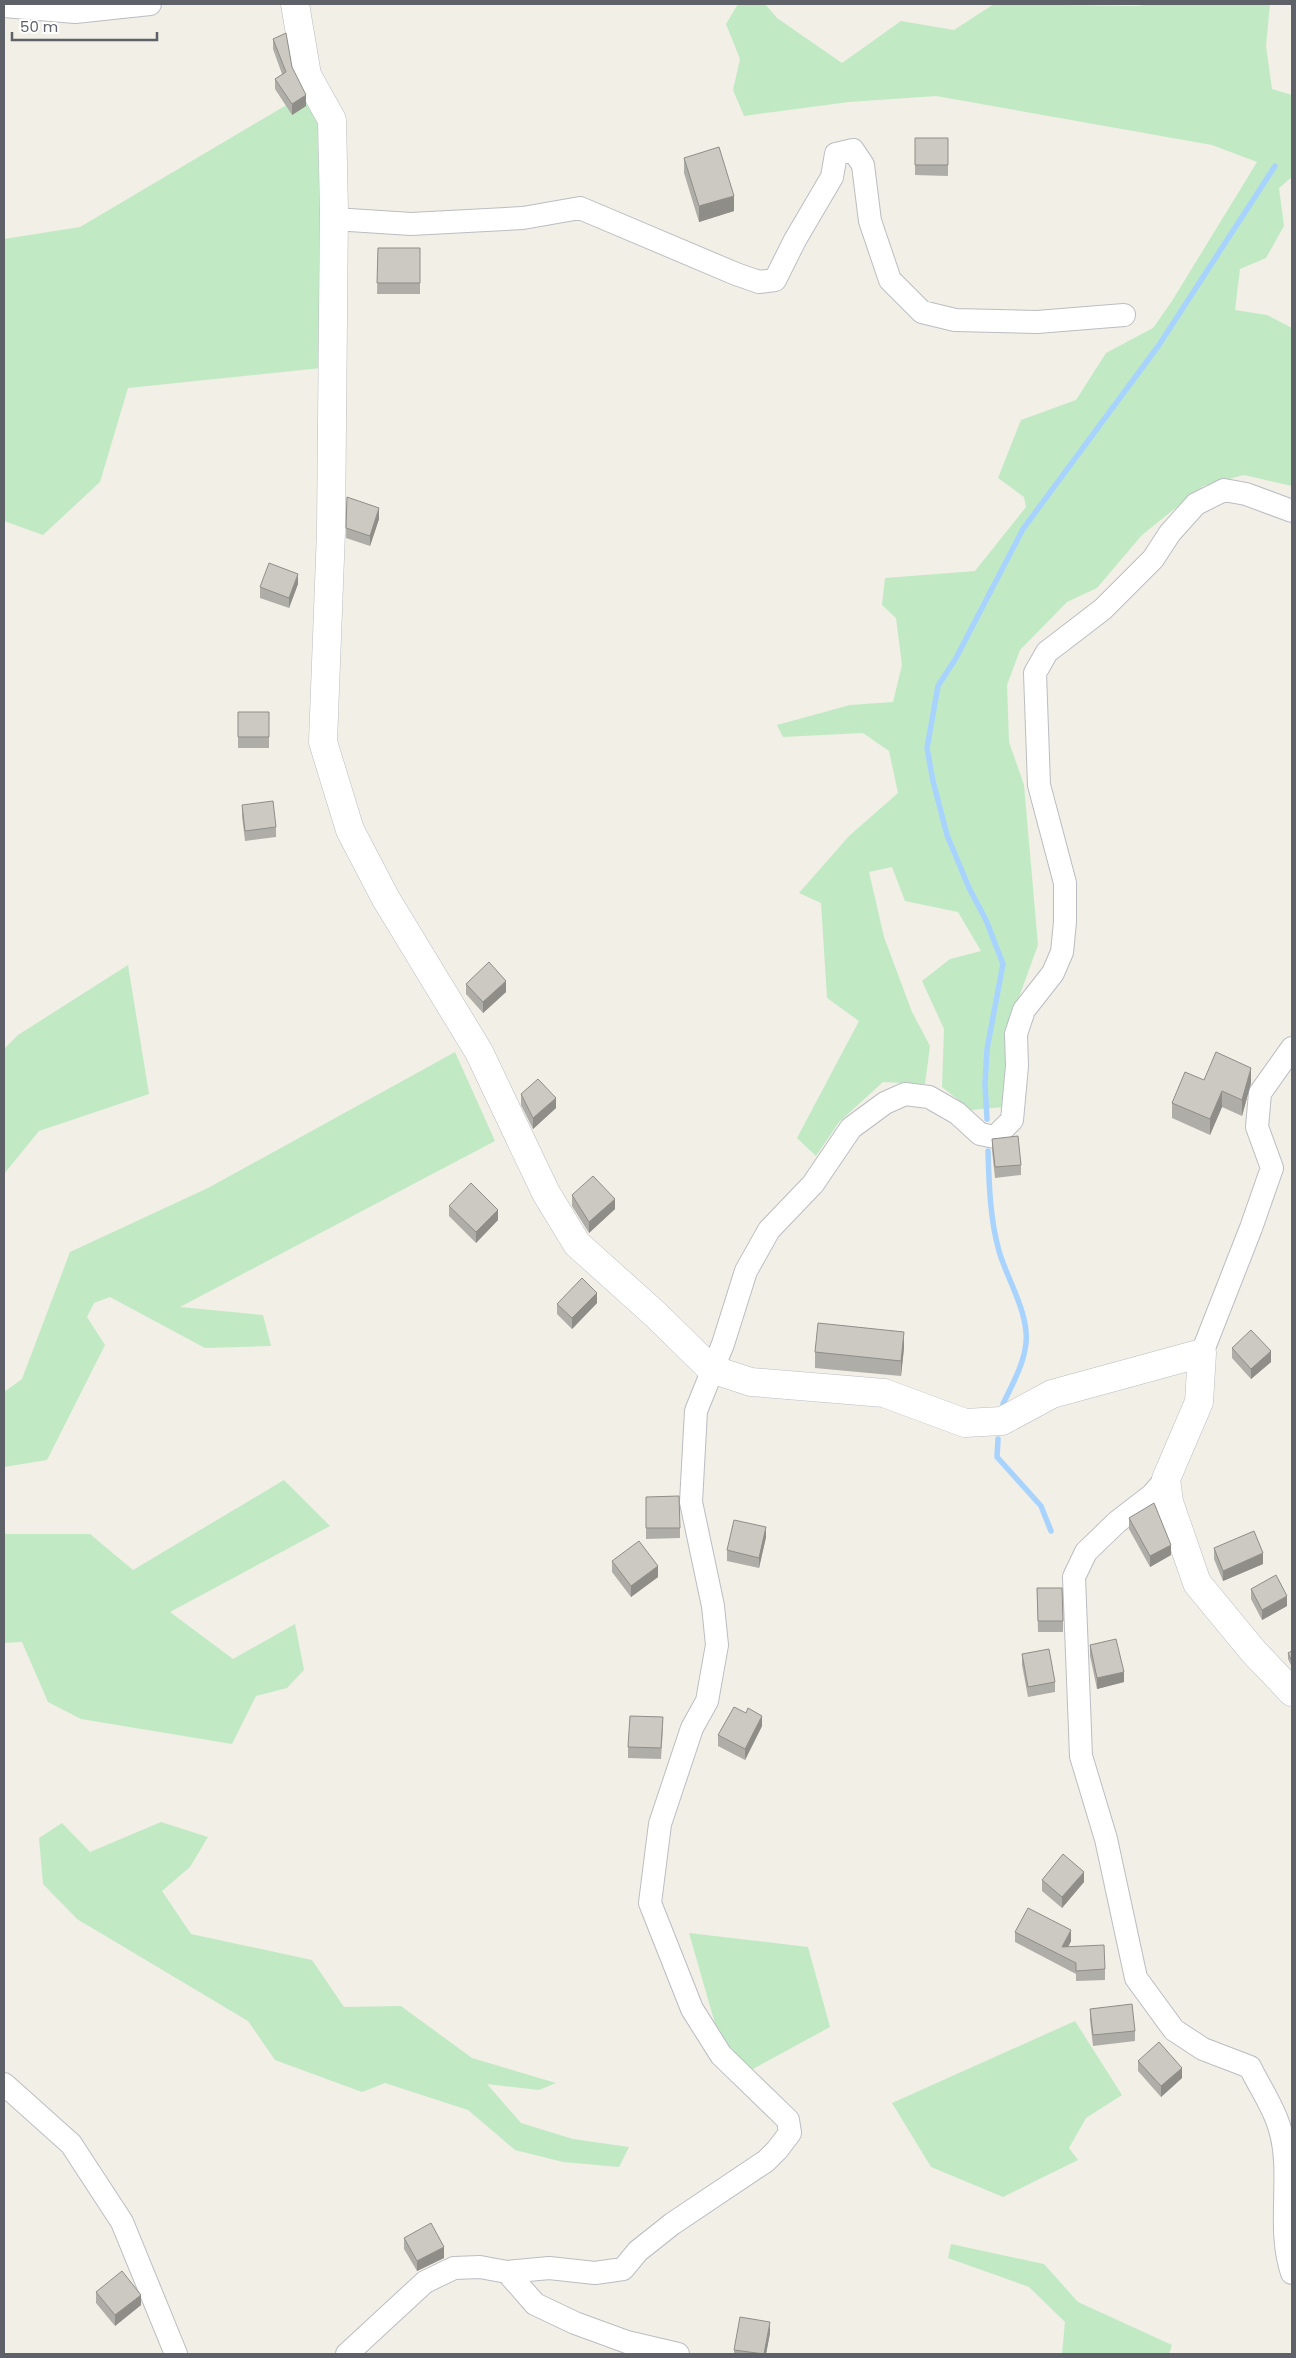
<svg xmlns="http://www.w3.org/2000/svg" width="1296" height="2358" font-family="Poppins,sans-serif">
<rect width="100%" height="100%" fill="#f1efe6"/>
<path fill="#c1eac4" d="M 738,4 L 765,4 L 777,18 L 842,63 L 901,21 L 954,30 L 994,4 L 1136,6 L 1153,4 L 1270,4 L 1266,46 L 1272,89 L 1292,95 L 1292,177 L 1279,188 L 1284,226 L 1266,258 L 1240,269 L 1235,310 L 1267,315 L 1292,328 L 1292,486 L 1244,475 L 1203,486 L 1142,535 L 1097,588 L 1067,602 L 1020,650 L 1007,685 L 1009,742 L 1024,785 L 1038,945 L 1006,1033 L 1004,1107 L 971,1110 L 942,1087 L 944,1029 L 922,981 L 950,959 L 981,951 L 958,912 L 905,901 L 892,867 L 869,872 L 884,937 L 912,1012 L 930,1046 L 925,1084 L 883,1082 L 839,1122 L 816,1156 L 797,1138 L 859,1021 L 827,998 L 821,903 L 799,893 L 849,836 L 898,793 L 889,751 L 863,733 L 783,737 L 777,725 L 850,705 L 893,702 L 902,665 L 896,618 L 882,605 L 885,578 L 975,571 L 1026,507 L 1024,497 L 998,478 L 1021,420 L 1076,400 L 1106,353 L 1153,328 L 1172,301 L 1257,162 L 1212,145 L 936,96 L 849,102 L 744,116 L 733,90 L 740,59 L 726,24 Z
M 305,94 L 322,125 L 321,368 L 128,388 L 100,482 L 43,535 L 4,521 L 4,239 L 80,227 Z
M 128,965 L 149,1094 L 39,1131 L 4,1174 L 4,1049 L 18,1035 Z
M 455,1052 L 495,1141 L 180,1307 L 263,1315 L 271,1346 L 205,1348 L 110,1297 L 94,1303 L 87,1317 L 105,1345 L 47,1460 L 4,1467 L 4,1392 L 22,1379 L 70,1252 L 208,1188 Z
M 284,1480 L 330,1526 L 170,1612 L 233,1659 L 295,1624 L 304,1670 L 287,1688 L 256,1696 L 232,1744 L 81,1719 L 48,1702 L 22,1642 L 4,1643 L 4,1534 L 90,1534 L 133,1570 Z
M 161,1822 L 208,1837 L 190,1867 L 162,1891 L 191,1934 L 312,1960 L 344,2007 L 401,2006 L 472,2058 L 556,2083 L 539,2090 L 487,2084 L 521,2123 L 573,2139 L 629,2147 L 619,2167 L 563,2162 L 515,2150 L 468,2110 L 385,2083 L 362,2092 L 275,2060 L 248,2021 L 77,1919 L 43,1884 L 39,1838 L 62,1823 L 90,1852 Z
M 689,1933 L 808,1947 L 830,2027 L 751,2070 L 718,2034 Z
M 1075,2021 L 1122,2095 L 1086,2118 L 1069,2148 L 1078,2160 L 1003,2197 L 931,2167 L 892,2103 Z
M 951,2244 L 1044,2264 L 1078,2302 L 1172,2345 L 1169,2354 L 1062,2354 L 1065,2322 L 1029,2287 L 948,2258 Z"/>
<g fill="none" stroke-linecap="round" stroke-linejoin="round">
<path stroke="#a8d3ff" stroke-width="5.5" d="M 987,1119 L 985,1084 L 987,1049 L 1003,964 L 986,920 L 969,888 L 947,835 L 933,781 L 927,748 L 938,686 L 956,658 L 1023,529 L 1159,345 L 1275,166
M 988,1151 C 989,1184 990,1219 999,1251 C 1007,1279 1029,1313 1026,1343 C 1024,1364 1012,1385 1003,1404
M 998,1439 L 997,1457 L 1041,1506 L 1051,1531"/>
<defs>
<path id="minor" d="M 4,6 L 75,12 L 150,4
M 334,219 L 411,224 L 523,218 L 580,208 L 736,274 L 759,282 L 775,280 L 795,240 L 832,177 L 836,154 L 853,150 L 863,165 L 870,221 L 890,280 L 922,312 L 955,320 L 1037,322 L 1124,315
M 1202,1353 L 1251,1228 L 1272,1168 L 1257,1127 L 1260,1093 L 1292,1048
M 1166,1479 L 1152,1495 L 1117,1522 L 1086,1552 L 1074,1577 L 1081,1756 L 1106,1839 L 1136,1978 L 1174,2030 L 1203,2049 L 1250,2067 C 1259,2086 1273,2106 1279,2126 C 1294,2172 1276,2226 1292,2273
M 4,2084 L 71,2144 L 122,2222 L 176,2354
M 507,2272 L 549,2268 L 595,2273 L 623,2269 L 638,2251 L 672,2224 L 766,2161 L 777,2150 L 790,2133 L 788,2120 L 721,2055 L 692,2009 L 650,1903 L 660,1824 L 692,1728 L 707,1701 L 717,1645 L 713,1606 L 691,1502 L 696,1411 L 723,1344 L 746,1271 L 769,1230 L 813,1184 L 851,1128 L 885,1103 L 905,1094 L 929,1097 L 957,1113 L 980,1134 L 995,1137 L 1012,1120 L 1017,1066 L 1016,1034 L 1024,1010 L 1053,973 L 1062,952 L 1065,922 L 1065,883 L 1039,785 L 1035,673 L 1047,652 L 1103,609 L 1153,559 L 1170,533 L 1196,504 L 1224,490 L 1246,494 L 1292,511
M 347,2354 L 425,2282 L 454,2268 L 480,2267 L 507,2272 L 535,2304 L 575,2323 L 627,2342 L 678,2354"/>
<path id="tertiary" d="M 295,4 L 307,75 L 332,120 L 334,211 L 331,531 L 323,742 L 350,830 L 386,899 L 479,1052 L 546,1193 L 577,1244 L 655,1314 L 711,1369 L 751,1382 L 884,1393 L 965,1423 L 1002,1421 L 1052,1394 L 1202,1353 L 1199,1402 L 1166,1479 L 1169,1502 L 1197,1583 L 1253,1651 L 1292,1692"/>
</defs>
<use href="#minor" stroke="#bbbdc3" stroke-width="24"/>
<use href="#tertiary" stroke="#bbbdc3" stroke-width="29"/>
<use href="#minor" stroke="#fff" stroke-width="22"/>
<use href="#tertiary" stroke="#fff" stroke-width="28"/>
</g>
<path fill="#afada8" d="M 273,39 L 292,67 L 306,106 L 292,115 L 275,89 L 275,79 L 282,74 L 273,49 Z
M 915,138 L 948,138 L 948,176 L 915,175 Z
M 684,158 L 734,211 L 699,222 L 684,173 Z
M 378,248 L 420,248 L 420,294 L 377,294 Z
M 347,497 L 379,519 L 370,546 L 346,538 Z
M 298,584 L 289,608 L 260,598 L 260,587 Z
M 238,712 L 269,712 L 269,748 L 238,748 Z
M 242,805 L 276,827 L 276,837 L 245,841 L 242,816 Z
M 466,984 L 506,992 L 483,1013 L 466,994 Z
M 1204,1080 L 1251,1083 L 1242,1116 L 1222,1107 L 1210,1135 L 1172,1118 L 1172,1103 Z
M 521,1094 L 556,1108 L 533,1129 L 521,1105 Z
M 992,1139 L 1021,1165 L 1021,1175 L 995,1178 L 992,1150 Z
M 572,1195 L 615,1209 L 589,1233 L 572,1206 Z
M 449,1206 L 498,1220 L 476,1243 L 449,1216 Z
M 597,1303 L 572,1329 L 557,1314 L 557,1304 Z
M 904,1348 L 901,1376 L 815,1368 L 815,1352 Z
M 1232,1348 L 1271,1362 L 1251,1379 L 1232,1358 Z
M 646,1497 L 680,1528 L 680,1538 L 646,1539 Z
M 1129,1518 L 1171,1555 L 1150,1567 L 1129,1529 Z
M 766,1537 L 759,1568 L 727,1561 L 727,1550 Z
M 1214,1548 L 1263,1564 L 1223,1581 L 1214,1559 Z
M 612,1561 L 658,1577 L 631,1597 L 612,1572 Z
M 1037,1588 L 1063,1621 L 1063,1632 L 1038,1632 Z
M 1251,1589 L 1287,1606 L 1262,1620 L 1251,1599 Z
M 1090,1645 L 1124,1682 L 1097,1689 L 1090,1656 Z
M 1292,1651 L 1292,1667 L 1288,1659 L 1288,1653 Z
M 1022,1654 L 1055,1682 L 1055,1692 L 1028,1697 L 1022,1665 Z
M 762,1726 L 745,1760 L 718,1746 L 718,1735 Z
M 663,1728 L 661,1759 L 628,1758 L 628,1747 Z
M 1042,1880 L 1084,1882 L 1062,1908 L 1042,1891 Z
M 1015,1932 L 1071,1941 L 1068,1947 L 1105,1969 L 1105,1980 L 1076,1981 L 1076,1974 L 1015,1942 Z
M 1090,2009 L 1135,2031 L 1135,2041 L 1093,2046 L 1090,2020 Z
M 1138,2061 L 1182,2078 L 1161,2097 L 1138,2071 Z
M 404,2238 L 444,2258 L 417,2271 L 404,2249 Z
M 96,2292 L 141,2305 L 115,2326 L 96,2303 Z
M 770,2333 L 766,2354 L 734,2354 L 734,2350 Z"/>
<path fill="#8f8d88" d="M 306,95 L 306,106 L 292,115 L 292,104 Z
M 734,196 L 734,211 L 699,222 L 699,206 Z
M 379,508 L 379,519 L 370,546 L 370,536 Z
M 298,574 L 298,584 L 289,608 L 289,598 Z
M 506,981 L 506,992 L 483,1013 L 483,1002 Z
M 1251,1068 L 1251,1083 L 1242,1116 L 1242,1100 Z
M 1222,1091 L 1222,1107 L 1210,1135 L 1210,1119 Z
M 556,1098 L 556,1108 L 533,1129 L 533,1118 Z
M 615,1199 L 615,1209 L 589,1233 L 589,1222 Z
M 498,1210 L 498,1220 L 476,1243 L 476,1232 Z
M 597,1293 L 597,1303 L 572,1329 L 572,1318 Z
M 904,1332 L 904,1348 L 901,1376 L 901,1361 Z
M 1271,1351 L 1271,1362 L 1251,1379 L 1251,1369 Z
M 766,1527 L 766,1537 L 759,1568 L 759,1558 Z
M 1171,1545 L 1171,1555 L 1150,1567 L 1150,1556 Z
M 1263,1553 L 1263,1564 L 1223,1581 L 1223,1571 Z
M 658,1566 L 658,1577 L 631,1597 L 631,1586 Z
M 1287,1596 L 1287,1606 L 1262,1620 L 1262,1610 Z
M 1124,1672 L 1124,1682 L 1097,1689 L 1097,1678 Z
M 762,1716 L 762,1726 L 745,1760 L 745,1749 Z
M 1084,1872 L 1084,1882 L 1062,1908 L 1062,1897 Z
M 1071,1930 L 1071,1941 L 1063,1957 L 1062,1947 Z
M 1182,2068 L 1182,2078 L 1161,2097 L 1161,2086 Z
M 444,2247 L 444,2258 L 417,2271 L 417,2261 Z
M 141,2295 L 141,2305 L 115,2326 L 115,2315 Z
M 770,2322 L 770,2333 L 766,2354 L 764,2354 Z"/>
<path fill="#ccc9c3" stroke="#8f8d88" d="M 286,33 L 292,67 L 306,95 L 292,104 L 275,79 L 286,72 L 273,39 Z
M 915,138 L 948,138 L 948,165 L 915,165 Z
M 719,147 L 734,196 L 699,206 L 684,158 Z
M 378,248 L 420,248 L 420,283 L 377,283 Z
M 347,497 L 379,508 L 370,536 L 346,528 Z
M 269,563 L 298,574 L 289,598 L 260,587 Z
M 238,712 L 269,712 L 269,737 L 238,737 Z
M 273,801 L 276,827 L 245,831 L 242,805 Z
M 489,962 L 506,981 L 483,1002 L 466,984 Z
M 1216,1052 L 1251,1068 L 1242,1100 L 1222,1091 L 1210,1119 L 1172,1103 L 1185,1072 L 1204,1080 Z
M 538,1079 L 556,1098 L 533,1118 L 521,1094 Z
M 1018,1136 L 1021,1165 L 995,1167 L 992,1139 Z
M 593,1176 L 615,1199 L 589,1222 L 572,1195 Z
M 471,1183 L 498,1210 L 476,1232 L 449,1206 Z
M 582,1278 L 597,1293 L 572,1318 L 557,1304 Z
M 818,1323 L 904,1332 L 901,1361 L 815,1352 Z
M 1251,1330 L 1271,1351 L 1251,1369 L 1232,1348 Z
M 679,1496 L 680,1528 L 646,1528 L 646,1497 Z
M 1154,1503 L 1171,1545 L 1150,1556 L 1129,1518 Z
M 734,1520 L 766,1527 L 759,1558 L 727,1550 Z
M 1254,1531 L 1263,1553 L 1223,1571 L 1214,1548 Z
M 639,1541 L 658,1566 L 631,1586 L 612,1561 Z
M 1276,1575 L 1287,1596 L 1262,1610 L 1251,1589 Z
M 1037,1588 L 1062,1588 L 1063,1621 L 1038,1621 Z
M 1116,1639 L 1124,1672 L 1097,1678 L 1090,1645 Z
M 1049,1649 L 1055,1682 L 1028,1687 L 1022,1654 Z
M 1292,1651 L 1292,1661 L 1288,1653 Z
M 734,1707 L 746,1713 L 748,1708 L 762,1716 L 745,1749 L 718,1735 Z
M 630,1716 L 663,1717 L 661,1748 L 628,1747 Z
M 1063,1854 L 1084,1872 L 1062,1897 L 1042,1880 Z
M 1028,1908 L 1071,1930 L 1062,1947 L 1104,1945 L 1105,1969 L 1076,1971 L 1076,1963 L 1015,1932 Z
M 1132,2004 L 1135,2031 L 1093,2035 L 1090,2009 Z
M 1159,2042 L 1182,2068 L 1161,2086 L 1138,2061 Z
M 431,2223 L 444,2247 L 417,2261 L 404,2238 Z
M 122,2271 L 141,2295 L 115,2315 L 96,2292 Z
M 740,2317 L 770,2322 L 764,2354 L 734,2350 Z"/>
<rect width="1296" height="2358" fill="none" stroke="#5e6168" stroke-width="10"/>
<path d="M12 32v8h145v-8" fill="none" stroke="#5e6168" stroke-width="2.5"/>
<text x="20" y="32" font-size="15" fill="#5e6168" stroke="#ffffff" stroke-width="4" paint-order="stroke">50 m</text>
</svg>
